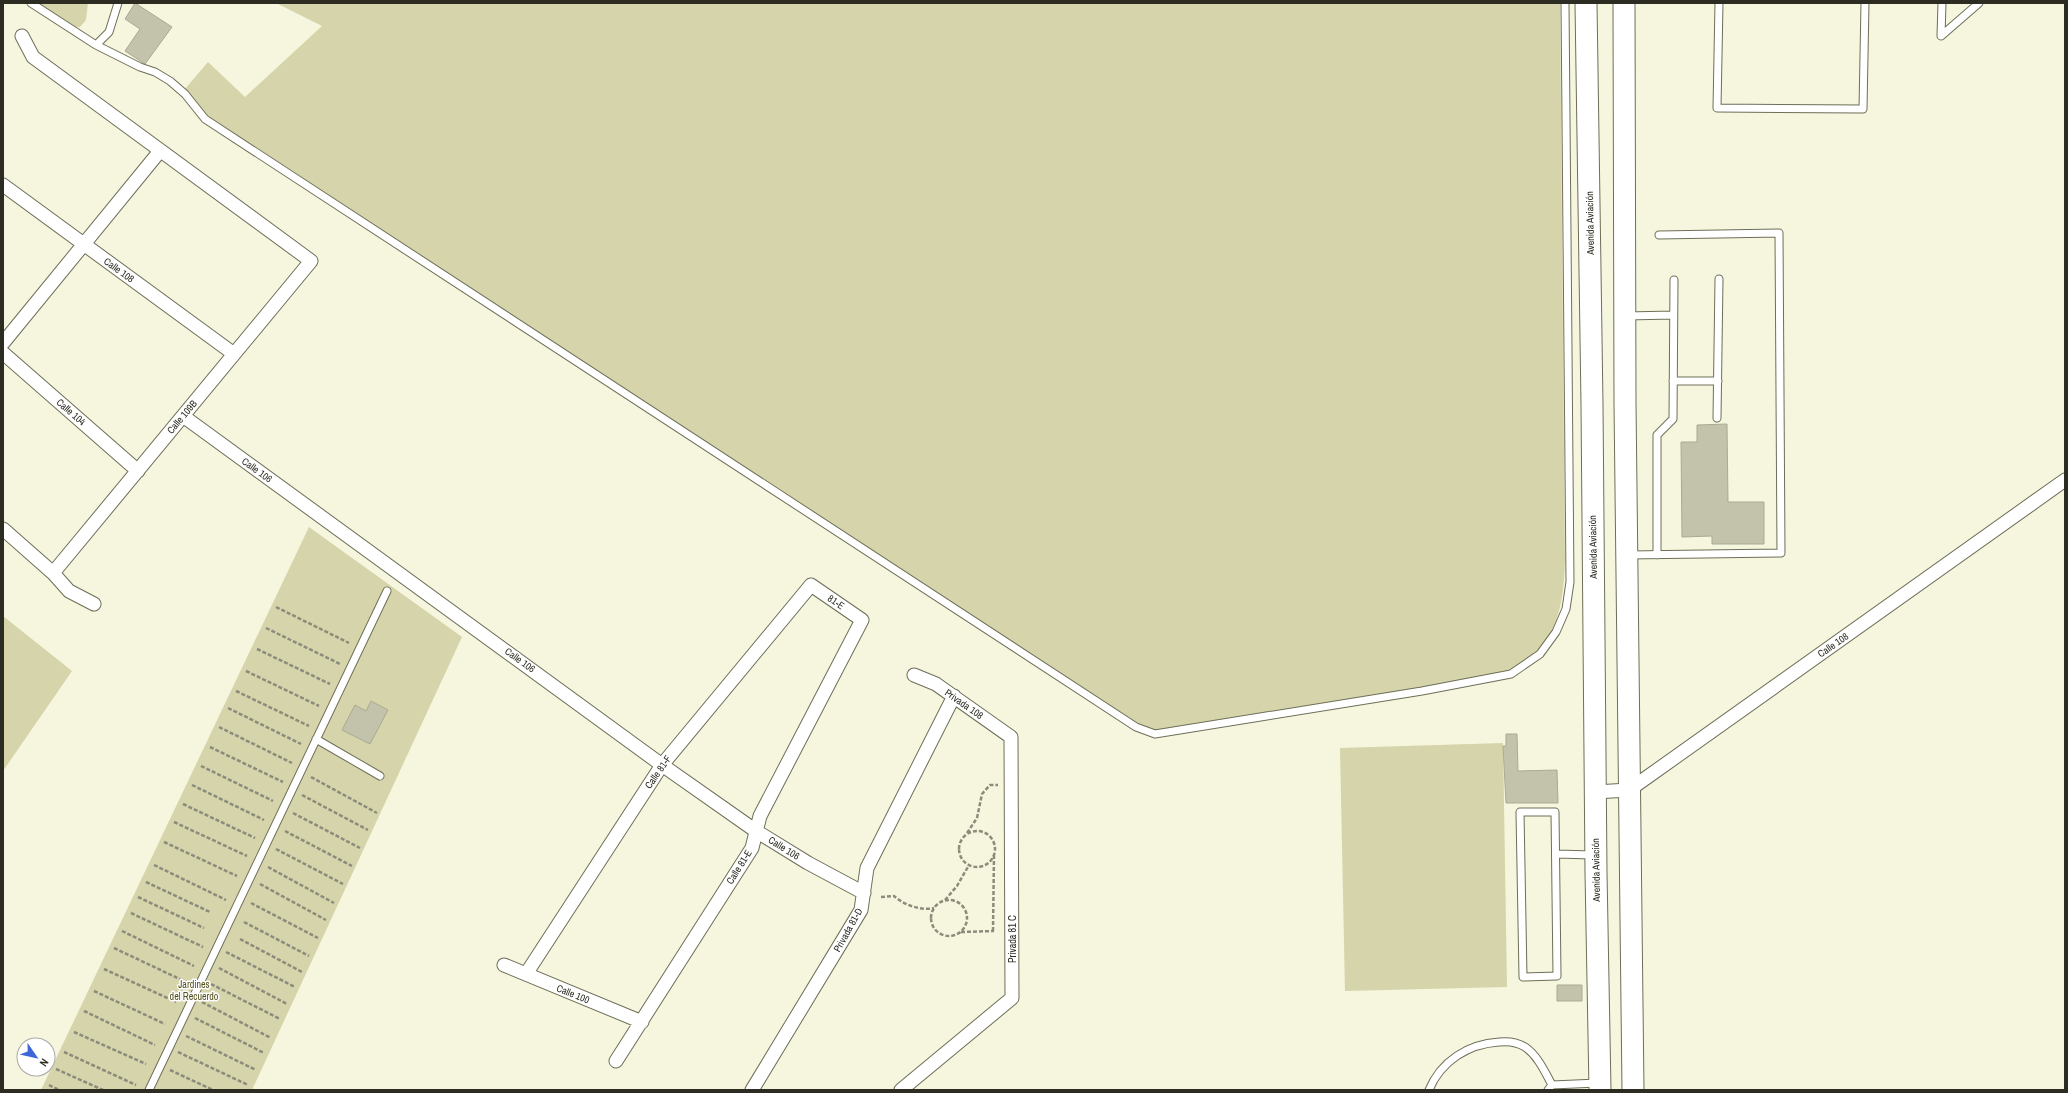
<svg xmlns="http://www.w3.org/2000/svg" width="2068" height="1093" font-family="'Archivo Narrow',sans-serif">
<rect width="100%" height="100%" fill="#f5f6dd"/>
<path fill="#d5d4aa" d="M 38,3 L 88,3 L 86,20 L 80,27 L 76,27 Z
M 276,3 L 1560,3 L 1565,559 C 1564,592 1561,627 1537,652 C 1529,661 1518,664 1510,672 L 1155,733 L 1145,730 L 208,116 L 185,89 L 208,62 L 245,97 L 322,26 Z
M 309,527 L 462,637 L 252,1090 L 41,1090 Z
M 3,616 L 72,671 L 3,771 Z
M 1503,743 L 1507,987 L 1345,991 L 1340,748 Z"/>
<path fill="#c3c3ac" stroke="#aaaa93" d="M 135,3 L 172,27 L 145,64 L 125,51 L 140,29 L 125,19 Z
M 1727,424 L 1728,502 L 1764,502 L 1764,544 L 1712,544 L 1712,536 L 1682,537 L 1681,442 L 1697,442 L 1697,425 Z
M 371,701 L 388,710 L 370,744 L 342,730 L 355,705 L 366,711 Z
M 1506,734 L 1517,734 L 1518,771 L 1557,770 L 1558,803 L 1506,803 L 1503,746 L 1506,746 Z
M 1557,985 L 1582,985 L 1582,1001 L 1557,1001 Z"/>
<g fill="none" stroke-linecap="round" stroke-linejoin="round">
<defs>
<path id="lane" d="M 31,3 L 96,45 L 140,67 L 155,72 L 170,81 L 185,94 L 205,119 L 1136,727 L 1155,734 L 1422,691 L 1511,674 L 1540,654 L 1556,632 L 1566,609 L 1570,582 L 1565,3
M 1719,3 L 1717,108 L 1863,109 L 1865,3
M 1942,3 L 1941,36 L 1979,3
M 96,45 L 109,32 L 118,3
M 1626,316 L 1673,315
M 1673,381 L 1718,381
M 1717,418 L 1719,279
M 1628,555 L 1781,553 L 1779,233 L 1659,235
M 1657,555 L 1657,435 L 1673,419 L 1674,280
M 316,739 L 380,776
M 1520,812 L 1555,812 L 1557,976 L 1523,977 Z
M 1556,854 L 1593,855
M 149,1090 L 387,591
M 1429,1090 C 1441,1061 1468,1044 1499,1042 C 1508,1041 1517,1042 1525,1047 C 1538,1056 1545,1072 1552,1085
M 1548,1090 L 1552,1085 L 1598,1083"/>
<path id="street" d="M 22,36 L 33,57 L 311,261 L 53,573
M 3,185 L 234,354
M 3,343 L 160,151
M 3,353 L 138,471
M 183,416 L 662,765 L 756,831 L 808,863 L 864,893
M 3,529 L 53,573 L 69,591 L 94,604
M 1595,792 L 1629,790 L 1646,778 L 2065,480
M 504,965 L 642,1022
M 526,974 L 662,765 L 811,585 L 862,620 L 760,816 L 752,848 L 616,1061
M 752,1090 L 861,910 L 867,868 L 954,696
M 901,1090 L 1012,998 L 1011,737 L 936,684 L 914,675"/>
<path id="primary" d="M 1586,3 L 1592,404 L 1596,872 L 1600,1090
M 1624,3 L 1625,403 L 1633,1090"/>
</defs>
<use href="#lane" stroke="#6e6e59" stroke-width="9"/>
<use href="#street" stroke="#6e6e59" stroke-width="15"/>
<use href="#primary" stroke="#6e6e59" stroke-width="23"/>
<path stroke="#8b8c7b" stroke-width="2.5" stroke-dasharray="4 2" stroke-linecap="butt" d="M 276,607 L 349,643
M 266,628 L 340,664
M 257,649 L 330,684
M 246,671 L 319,706
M 236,691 L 309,726
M 228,708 L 301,744
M 219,727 L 292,763
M 210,747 L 283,782
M 201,766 L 273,801
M 311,777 L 377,813
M 192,785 L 264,820
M 302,795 L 368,830
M 183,804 L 255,838
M 293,813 L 360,848
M 174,822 L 247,856
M 285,831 L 352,866
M959 849a18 18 0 1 1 36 0a18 18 0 1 1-36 0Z
M 967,833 L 977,818 L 982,794 L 990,785 L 998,785
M 164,842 L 237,876
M 276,849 L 343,884
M 154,865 L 226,900
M 268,867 L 334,903
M 146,882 L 210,912
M 260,884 L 326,920
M 138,897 L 204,928
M 881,897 L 894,896 C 904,905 921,911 934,908
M 945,900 L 957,886 L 969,865
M931 918a18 18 0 1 1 36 0a18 18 0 1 1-36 0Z
M 251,903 L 318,938
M 131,913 L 203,947
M 244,922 L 309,956
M 122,931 L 194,966
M 993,931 L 994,855
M 961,932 L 994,931
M 240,939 L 302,972
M 114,948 L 186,982
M 226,952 L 295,987
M 219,968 L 287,1004
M 104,969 L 176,1002
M 211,984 L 280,1019
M 94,991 L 165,1024
M 202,1002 L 271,1038
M 84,1011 L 155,1045
M 195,1018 L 264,1053
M 74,1032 L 146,1064
M 186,1036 L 256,1070
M 64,1052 L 136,1085
M 178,1052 L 248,1085
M 56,1069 L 103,1090
M 170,1070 L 213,1090
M 49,1085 L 59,1090"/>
<use href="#lane" stroke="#fff" stroke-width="7"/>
<use href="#street" stroke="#fff" stroke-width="13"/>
<use href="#primary" stroke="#fff" stroke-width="21"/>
</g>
<g text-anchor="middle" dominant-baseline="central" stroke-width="3" stroke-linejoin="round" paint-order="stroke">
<g font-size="10" fill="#2c2c23" stroke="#fff">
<text transform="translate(1590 223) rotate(-91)">Avenida Aviación</text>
<text transform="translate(119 270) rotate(36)">Calle 108</text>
<text transform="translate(71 412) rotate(41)">Calle 104</text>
<text transform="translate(182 417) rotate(-50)">Calle 109B</text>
<text transform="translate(257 470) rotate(36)">Calle 106</text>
<text transform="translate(1593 547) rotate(-91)">Avenida Aviación</text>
<text transform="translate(836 602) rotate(34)">81-E</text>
<text transform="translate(1833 645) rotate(-35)">Calle 108</text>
<text transform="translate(520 660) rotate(36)">Calle 106</text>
<text transform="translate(964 704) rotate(35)">Privada 108</text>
<text transform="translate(658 772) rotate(-55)">Calle 81-F</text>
<text transform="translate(784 848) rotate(32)">Calle 106</text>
<text transform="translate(739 867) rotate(-58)">Calle 81-E</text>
<text transform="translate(1596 870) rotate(-91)">Avenida Aviación</text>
<text transform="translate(848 930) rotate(-61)">Privada 81-D</text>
<text transform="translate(1012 939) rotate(-90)">Privada 81 C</text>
<text transform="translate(573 994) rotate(22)">Calle 100</text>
</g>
<g font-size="10" fill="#524f1a" stroke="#fff">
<text x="194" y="984">Jardines<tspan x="194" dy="12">del Recuerdo</tspan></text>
</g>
</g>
<rect width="2068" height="1093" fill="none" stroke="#2c2c23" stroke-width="8"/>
<g transform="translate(36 1057) rotate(124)"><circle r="19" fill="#ffffff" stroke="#ababa7"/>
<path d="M0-3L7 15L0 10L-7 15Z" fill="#3f66d8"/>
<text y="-6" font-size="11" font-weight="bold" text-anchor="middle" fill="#2c2c23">N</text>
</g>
</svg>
